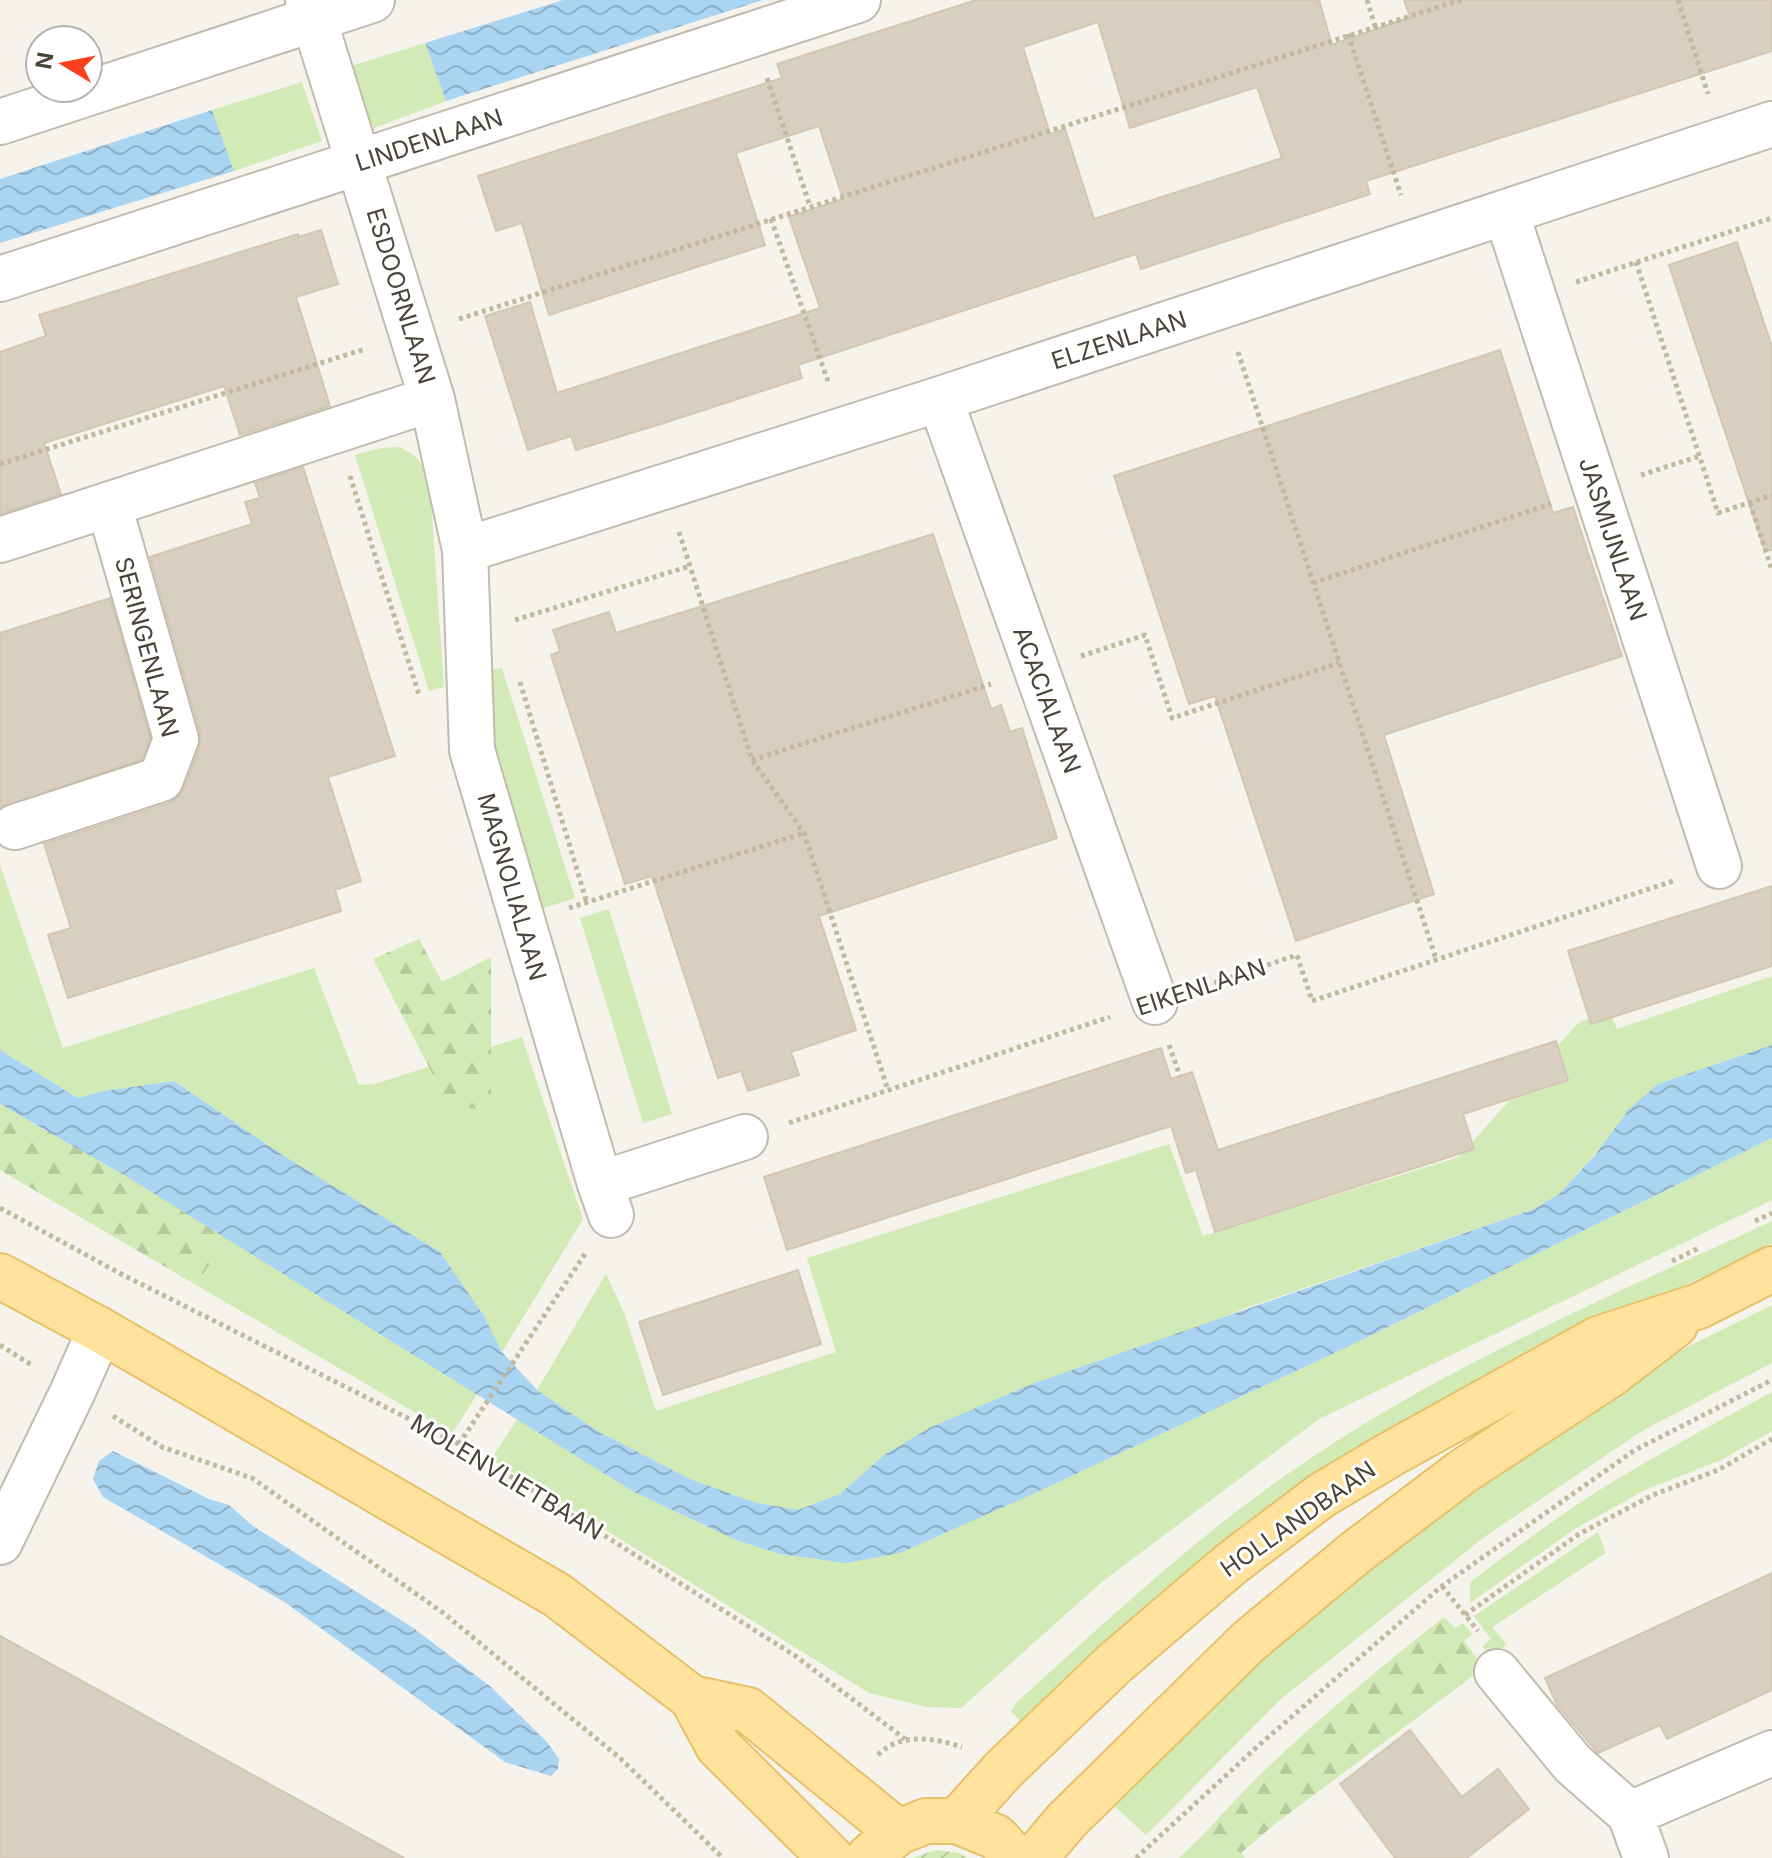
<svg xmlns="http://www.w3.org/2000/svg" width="1772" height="1858" font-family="Inter,sans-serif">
<defs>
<pattern id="forest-firs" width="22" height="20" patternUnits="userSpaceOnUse" patternTransform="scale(2)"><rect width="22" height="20" fill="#d2eab5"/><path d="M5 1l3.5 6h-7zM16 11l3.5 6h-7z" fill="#b6ca9c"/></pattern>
<pattern id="garden-furrows" width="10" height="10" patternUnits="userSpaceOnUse" patternTransform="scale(2)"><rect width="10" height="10" fill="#d2eab5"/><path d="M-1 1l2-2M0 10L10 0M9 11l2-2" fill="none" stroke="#b6ca9c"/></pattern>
<pattern id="water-waves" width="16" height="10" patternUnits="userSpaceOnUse" patternTransform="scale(2)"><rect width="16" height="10" fill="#a9d4f2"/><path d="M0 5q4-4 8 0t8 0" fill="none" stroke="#8caec5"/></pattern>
</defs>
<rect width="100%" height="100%" fill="#f6f3ec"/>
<path fill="#d2eab5" d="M 425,43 L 446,101 L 374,128 L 360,101 L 351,66 Z
M 302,82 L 322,141 L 234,171 L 212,110 Z
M 400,447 L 415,456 L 429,473 L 444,687 L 429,691 L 355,455 L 381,448 Z
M 502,668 L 575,898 L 538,910 L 496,768 L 490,670 Z
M 0,865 L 63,1048 L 314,968 L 359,1085 L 375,1084 L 522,1037 L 583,1219 L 502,1352 L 484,1316 L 284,1156 L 174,1081 L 104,1091 L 78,1098 L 0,1050 Z
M 609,909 L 672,1114 L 643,1123 L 580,918 Z
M 1772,976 L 1772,1045 L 1658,1084 L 1559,1194 L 1534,1209 L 1246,1308 L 884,1455 L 840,1494 L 799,1510 L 753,1502 L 690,1479 L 599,1432 L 537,1390 L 606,1274 L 625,1315 L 656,1411 L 836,1352 L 807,1258 L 1169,1144 L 1203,1236 L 1459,1157 L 1578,1023 L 1609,1011 L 1617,1029 Z
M 1772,1138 L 1772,1200 L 1319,1419 L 1103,1581 L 961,1708 L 926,1707 L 869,1693 L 491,1459 L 518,1418 L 634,1492 L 736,1540 L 780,1554 L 1037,1492 L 1341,1350 Z
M 1772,1221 L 1772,1244 L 1607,1322 L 1027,1726 L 1011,1712 L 1016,1703 C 1112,1616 1206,1527 1314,1456 C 1454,1362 1619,1292 1772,1221 Z
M 227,1238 L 478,1393 L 452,1434 L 196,1285 Z
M 1772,1305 L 1772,1363 L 1642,1431 L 1487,1535 L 1282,1698 L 1146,1835 L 1110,1802 L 1333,1589 L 1565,1421 L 1687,1347 Z
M 1772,1392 L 1772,1431 L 1721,1460 L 1645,1490 L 1573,1530 L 1470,1603 L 1470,1582 C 1509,1553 1549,1523 1590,1496 C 1649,1459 1711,1425 1772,1392 Z
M 1598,1532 L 1606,1553 L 1492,1627 L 1507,1645 L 1490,1656 L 1482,1646 L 1491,1639 L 1474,1616 Z
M 1205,1833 L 1241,1853 L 1245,1858 L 1179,1858 Z"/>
<path fill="url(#forest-firs)" d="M 419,939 L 442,982 L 491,957 L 491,1112 L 448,1104 L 373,959 Z
M 0,1104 L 129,1178 L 227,1238 L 196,1285 L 0,1170 Z
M 1444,1617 L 1455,1628 L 1463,1623 L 1472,1634 L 1464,1641 L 1488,1673 L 1477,1679 L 1474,1675 L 1275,1824 L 1241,1853 L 1205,1833 C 1276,1752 1360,1684 1444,1617 Z"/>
<path fill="url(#garden-furrows)" d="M 937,1850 L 959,1853 L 968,1858 L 911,1858 Z"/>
<path fill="url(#water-waves)" d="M 563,0 L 763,0 L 446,101 L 425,43 Z
M 212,110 L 234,171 L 0,243 L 0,179 Z
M 1772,1045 L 1772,1138 L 1341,1350 L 1037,1492 L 900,1553 L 846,1563 L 780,1554 L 736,1540 L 634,1492 L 129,1178 L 0,1104 L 0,1050 L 78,1098 L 104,1091 L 174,1081 L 284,1156 L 440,1252 L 484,1316 L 502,1352 L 537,1390 L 599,1432 L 690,1479 L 753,1502 L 798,1510 L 840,1494 L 884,1455 L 931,1427 L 1032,1384 L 1534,1209 L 1559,1194 L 1596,1154 L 1629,1109 L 1658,1084 Z
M 113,1451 L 209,1499 L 229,1505 L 253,1526 L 412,1627 L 491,1687 L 547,1742 L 559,1759 L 558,1769 L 551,1776 L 505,1762 L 286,1603 L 103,1497 L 93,1479 L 99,1461 Z"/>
<path fill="#d8cfc1" stroke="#d3c7b4" stroke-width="2" fill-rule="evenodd" d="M 976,0 L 1319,0 L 1332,45 L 1410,17 L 1404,0 L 1772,0 L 1772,51 L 1366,181 L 1370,194 L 1141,269 L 1136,254 L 798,365 L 802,378 L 667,422 L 576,450 L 571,436 L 528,450 L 485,316 L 530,302 L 557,393 L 820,308 L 789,217 L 843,199 L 819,126 L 736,153 L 765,245 L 549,315 L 522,223 L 496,231 L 478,176 L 782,78 L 777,64 ZM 1098,22 L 1130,128 L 1257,87 L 1282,158 L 1094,219 L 1065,129 L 1050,134 L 1023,47 Z
M 321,230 L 338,284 L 296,297 L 330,406 L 240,435 L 224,386 L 44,443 L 61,494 L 0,514 L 0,352 L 46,336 L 39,315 L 298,234 L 298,237 Z
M 1737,242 L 1772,347 L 1772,550 L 1765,551 L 1669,265 Z
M 1500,350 L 1553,513 L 1573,507 L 1622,656 L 1384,735 L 1434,894 L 1296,941 L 1215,696 L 1189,704 L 1114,476 Z
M 303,467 L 395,756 L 328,777 L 361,881 L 335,890 L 341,911 L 68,998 L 48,935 L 71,928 L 44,844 L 169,803 L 178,797 L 184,788 L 200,747 L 200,732 L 150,557 L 252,524 L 245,502 L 260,498 L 255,483 Z
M 933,534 L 991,709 L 1001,705 L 1010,732 L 1022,728 L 1057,838 L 819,916 L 856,1030 L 791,1052 L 799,1075 L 748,1091 L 741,1071 L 718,1078 L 652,876 L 625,884 L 551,655 L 560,651 L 553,630 L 609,612 L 616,633 Z
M 110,598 L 150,738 L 142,759 L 0,808 L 0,633 Z
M 1772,886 L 1772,966 L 1591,1024 L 1568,951 Z
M 1556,1041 L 1568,1080 L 1463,1114 L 1474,1149 L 1215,1232 L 1196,1170 L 1186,1173 L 1171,1126 L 787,1250 L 764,1177 L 1161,1048 L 1171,1079 L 1192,1072 L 1218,1150 Z
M 798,1270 L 821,1344 L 663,1395 L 639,1322 Z
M 1772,1573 L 1772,1690 L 1667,1739 L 1660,1725 L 1598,1753 L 1557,1705 L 1545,1678 Z
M 0,1636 L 404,1858 L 0,1858 Z
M 1410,1730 L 1462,1797 L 1498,1769 L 1529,1809 L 1467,1858 L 1395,1858 L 1340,1784 Z"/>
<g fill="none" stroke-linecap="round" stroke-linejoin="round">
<defs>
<path id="minor" d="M 308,0 L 432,399 L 465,550 L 472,750 L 600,1184 L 611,1215
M 0,122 L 372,0
M 1506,212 L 1719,866
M 0,279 L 858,0
M 940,399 L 1155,1002
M 0,540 L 432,399
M 465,550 L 940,399 L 1772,124
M 15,827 L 161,779 L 176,739 L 109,505
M 600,1184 L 745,1137
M 0,1542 L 73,1391 L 100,1330
M 1497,1672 L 1573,1764 L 1630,1814 L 1646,1858
M 1630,1814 L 1772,1753"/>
<path id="major" d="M 0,1276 L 100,1330 L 557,1595 L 692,1698 L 718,1746 L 831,1858
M 692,1698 L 748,1710 L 898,1832
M 957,1821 L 1003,1770 L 1116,1662 L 1232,1563 L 1322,1495 L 1391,1454 L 1598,1339 L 1699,1306 L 1772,1269
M 868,1858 L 898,1832 L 926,1821 L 957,1821 L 996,1837 L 1015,1858
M 1035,1858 L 1066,1821 L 1248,1642 L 1355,1553 L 1462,1472 L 1611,1374 L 1675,1325"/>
</defs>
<use href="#minor" stroke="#c2bbae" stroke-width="48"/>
<use href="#major" stroke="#e6c16a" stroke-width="48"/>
<path stroke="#c4b79f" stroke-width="5" stroke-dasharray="4 4" stroke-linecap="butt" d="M 1367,0 L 1376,29
M 1678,0 L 1708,94
M 1348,34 L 1401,195
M 767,78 L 810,206
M 771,219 L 829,384
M 1636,262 L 1718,513 L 1772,495
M 1576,282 L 1772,218
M 459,319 L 1461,0
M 1238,352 L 1436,959
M 0,464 L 365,349
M 1641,475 L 1700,456
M 350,476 L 419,695
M 1750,503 L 1772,570
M 679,532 L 752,760 L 804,833 L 888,1090
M 1313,583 L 1551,504
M 515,620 L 690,566
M 1081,656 L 1145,635 L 1172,718 L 1339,663
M 520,682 L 587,903
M 752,760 L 991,684
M 569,908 L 804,833
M 1199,988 L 1297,955 L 1312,1001 L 1676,880
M 1169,1045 L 1180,1076
M 789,1123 L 1110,1017
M 0,1208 L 123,1275 L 459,1444 L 794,1655 L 905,1739
M 1755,1221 L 1772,1213
M 1672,1261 L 1699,1248
M 0,1345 L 33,1366
M 113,1416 L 162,1447 L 252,1478 L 442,1612 L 620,1758 L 723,1858
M 459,1444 L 585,1254
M 1442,1586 L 1478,1631
M 1465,1615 L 1579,1534 L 1653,1495 L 1718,1470 L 1772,1439
M 878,1755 C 900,1732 934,1738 962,1747
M 1136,1858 L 1258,1746 L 1442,1586 L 1635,1450 L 1772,1380"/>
<use href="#minor" stroke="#fff" stroke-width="44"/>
<use href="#major" stroke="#ffe39c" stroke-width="44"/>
</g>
<g text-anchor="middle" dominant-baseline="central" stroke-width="6" stroke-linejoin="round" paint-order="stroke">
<g font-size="24" fill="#4b4439" stroke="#fff">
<text transform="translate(429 140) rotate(-18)">LINDENLAAN</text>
<text transform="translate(401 296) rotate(73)">ESDOORNLAAN</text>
<text transform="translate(1119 340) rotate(-18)">ELZENLAAN</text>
<text transform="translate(1613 539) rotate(72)">JASMIJNLAAN</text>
<text transform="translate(147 647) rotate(75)">SERINGENLAAN</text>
<text transform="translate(1047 700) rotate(70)">ACACIALAAN</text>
<text transform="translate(512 887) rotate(74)">MAGNOLIALAAN</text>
<text transform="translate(1201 987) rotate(-18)">EIKENLAAN</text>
<text transform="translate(507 1477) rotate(31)">MOLENVLIETBAAN</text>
<text transform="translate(1298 1519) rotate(-35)">HOLLANDBAAN</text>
</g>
</g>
<g transform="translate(64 64) rotate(280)"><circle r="38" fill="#ffffff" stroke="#b7b4b0" stroke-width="2"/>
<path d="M0-6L14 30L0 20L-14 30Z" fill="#fc3f1d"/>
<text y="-12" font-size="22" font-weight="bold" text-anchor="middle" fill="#4b4439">N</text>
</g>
</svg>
